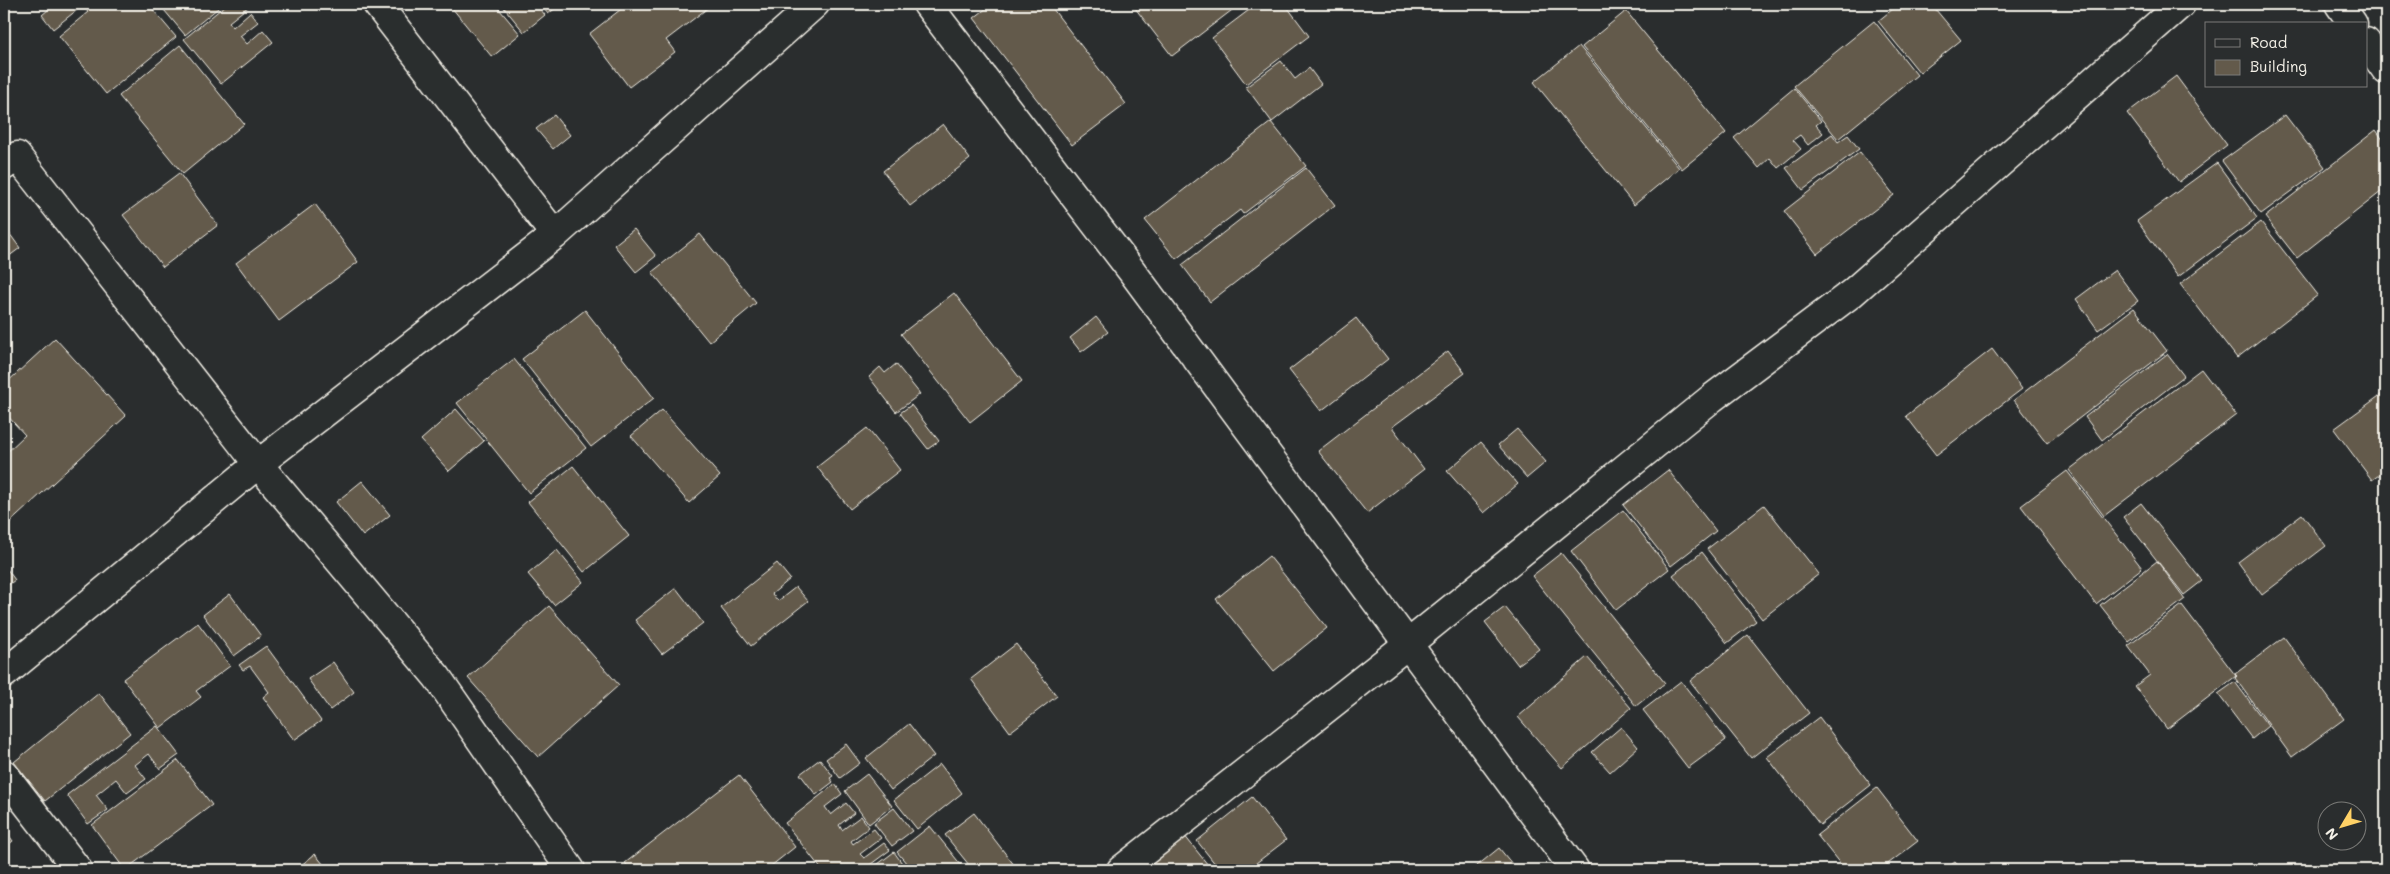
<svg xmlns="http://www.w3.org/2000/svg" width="2390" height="874" font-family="Mali,sans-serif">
<rect width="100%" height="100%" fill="#2a2d2e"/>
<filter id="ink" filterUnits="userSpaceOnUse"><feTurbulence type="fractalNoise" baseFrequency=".02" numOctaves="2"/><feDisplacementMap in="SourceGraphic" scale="10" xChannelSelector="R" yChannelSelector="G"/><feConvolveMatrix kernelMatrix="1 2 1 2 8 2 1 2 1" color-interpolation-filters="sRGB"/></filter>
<g filter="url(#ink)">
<path fill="#635a4b" stroke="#f4f1e8" d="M 55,4 L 148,4 L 176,37 L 106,94 L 59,36 L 88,12 L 82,6 L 53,29 L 42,15 Z
M 159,4 L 223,4 L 185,35 Z
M 227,4 L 247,4 L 249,6 L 229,22 L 233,27 L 250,12 L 258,22 L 240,36 L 247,44 L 263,30 L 273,42 L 221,84 L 184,39 Z
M 457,4 L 495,4 L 520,34 L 492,57 L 452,8 Z
M 501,4 L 536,4 L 545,15 L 524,32 Z
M 540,4 L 561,4 L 548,14 Z
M 623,4 L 713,4 L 666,40 L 675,52 L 629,87 L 589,34 L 625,6 Z
M 992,4 L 1049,4 L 1126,104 L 1072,145 L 974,18 Z
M 1141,4 L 1240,4 L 1172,56 L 1135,8 Z
M 1257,4 L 1285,4 L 1309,36 L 1246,84 L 1212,38 Z
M 1899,4 L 1931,4 L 1961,40 L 1920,73 L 1878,21 Z
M 1626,11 L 1726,133 L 1682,169 L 1582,47 Z
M 1874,21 L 1917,75 L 1838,139 L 1794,86 Z
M 180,45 L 244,124 L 183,174 L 119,96 Z
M 1579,46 L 1679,168 L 1634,205 L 1534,82 Z
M 1281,61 L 1295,79 L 1309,68 L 1321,84 L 1272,122 L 1246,87 Z
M 2176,76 L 2227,145 L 2179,182 L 2127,113 Z
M 1794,88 L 1821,121 L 1816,125 L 1823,133 L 1808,145 L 1800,135 L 1793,140 L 1801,149 L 1778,168 L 1770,158 L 1759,168 L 1734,138 Z
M 554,115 L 570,135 L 553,149 L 536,129 Z
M 2285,115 L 2325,167 L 2261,214 L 2222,161 Z
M 1271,122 L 1306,166 L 1243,214 L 1240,210 L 1176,259 L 1145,220 Z
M 943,124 L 970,159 L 910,206 L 883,171 Z
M 2376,130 L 2386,144 L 2386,188 L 2297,258 L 2265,217 Z
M 1832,134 L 1838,142 L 1848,135 L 1859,149 L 1803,190 L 1786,168 Z
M 1860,152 L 1894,195 L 1817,254 L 1784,211 Z
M 2217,163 L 2257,218 L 2178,277 L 2137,221 Z
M 1306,168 L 1335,205 L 1210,302 L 1182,265 Z
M 179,173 L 218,225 L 163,267 L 123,215 Z
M 315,204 L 358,262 L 279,321 L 236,263 Z
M 2261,222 L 2318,295 L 2237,358 L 2180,284 Z
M 4,226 L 20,248 L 4,260 Z
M 634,229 L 656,256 L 636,272 L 614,245 Z
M 700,234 L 756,303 L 709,342 L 652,272 Z
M 2115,270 L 2138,301 L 2098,330 L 2076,299 Z
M 954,293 L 1022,381 L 970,422 L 901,334 Z
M 2134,308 L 2167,351 L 2047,443 L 2014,400 Z
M 585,310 L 654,398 L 591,447 L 522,359 Z
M 1096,317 L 1108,332 L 1081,352 L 1070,338 Z
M 1356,318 L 1388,359 L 1321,411 L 1289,370 Z
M 55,338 L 126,416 L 5,527 L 4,455 L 25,435 L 4,412 L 4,385 Z
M 1992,349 L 2022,389 L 1936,455 L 1906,416 Z
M 1448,351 L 1465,373 L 1392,427 L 1424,469 L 1367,513 L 1318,451 Z
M 2167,354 L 2184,376 L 2102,440 L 2085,417 Z
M 514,359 L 586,448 L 529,493 L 457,403 Z
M 896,364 L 920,394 L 896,412 L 869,377 L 880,367 L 885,373 Z
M 2201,369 L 2236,415 L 2104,516 L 2069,470 Z
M 2386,391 L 2386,470 L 2372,480 L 2334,429 Z
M 911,405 L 939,441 L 928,449 L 900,413 Z
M 456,409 L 484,441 L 449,471 L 421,440 Z
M 662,410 L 720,476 L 689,503 L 631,436 Z
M 867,428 L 900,470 L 850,509 L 817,467 Z
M 1517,429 L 1546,462 L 1527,478 L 1498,445 Z
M 1481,442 L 1518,484 L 1484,513 L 1447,471 Z
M 573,466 L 629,536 L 584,572 L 528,502 Z
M 1668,470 L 1716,531 L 1671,566 L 1623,505 Z
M 2067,471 L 2142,568 L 2096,604 L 2021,506 Z
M 362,481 L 390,515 L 363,536 L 336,502 Z
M 2141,503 L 2202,581 L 2184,595 L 2123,517 Z
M 1764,505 L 1819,574 L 1762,619 L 1707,549 Z
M 1623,510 L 1669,569 L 1616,610 L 1571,551 Z
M 2302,514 L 2326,546 L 2262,595 L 2238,562 Z
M 557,550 L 583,582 L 554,605 L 528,574 Z
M 1702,552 L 1756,621 L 1727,643 L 1673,575 Z
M 1561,553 L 1665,683 L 1636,706 L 1532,576 Z
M 1269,556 L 1327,628 L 1274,671 L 1216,599 Z
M 2157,561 L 2185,599 L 2129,642 L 2100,605 Z
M 777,563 L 790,579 L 772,594 L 778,601 L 796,587 L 808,601 L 751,646 L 721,608 Z
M 4,565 L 15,580 L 4,588 Z
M 676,588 L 703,623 L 662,654 L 635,620 Z
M 230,594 L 261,636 L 234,656 L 203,615 Z
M 2182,605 L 2236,676 L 2167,729 L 2135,686 L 2150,675 L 2128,646 Z
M 549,606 L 619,685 L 538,757 L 468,678 Z
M 1505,607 L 1539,649 L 1518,665 L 1485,622 Z
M 198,623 L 230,666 L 196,691 L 201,697 L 160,728 L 123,679 Z
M 1748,635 L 1809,713 L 1751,758 L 1690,681 Z
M 2284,637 L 2344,719 L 2292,757 L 2235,678 L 2237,676 L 2235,674 Z
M 1016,644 L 1057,696 L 1010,732 L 971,679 Z
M 266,646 L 321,721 L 294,740 L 263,697 L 269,692 L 250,666 L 243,670 L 239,665 Z
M 1587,657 L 1631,708 L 1562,768 L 1518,717 Z
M 333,662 L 354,692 L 330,710 L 308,679 Z
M 1681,681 L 1726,740 L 1688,768 L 1643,710 Z
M 2235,682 L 2268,726 L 2252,739 L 2218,694 Z
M 99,693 L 130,733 L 45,801 L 14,762 Z
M 1819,717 L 1871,785 L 1820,825 L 1767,757 Z
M 909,724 L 934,756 L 891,790 L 866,758 Z
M 157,726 L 179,755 L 160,769 L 149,754 L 135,765 L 146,779 L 127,793 L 116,779 L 96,795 L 108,810 L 88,824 L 67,795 Z
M 1621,727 L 1638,747 L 1610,772 L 1592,752 Z
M 846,744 L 860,763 L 840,778 L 826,759 Z
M 820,759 L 833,776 L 830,778 L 833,782 L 816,795 L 800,774 Z
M 178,760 L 212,805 L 125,870 L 92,825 Z
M 940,764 L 962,793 L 917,829 L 894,800 Z
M 867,774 L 892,806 L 869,824 L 845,791 Z
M 739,775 L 795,847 L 766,870 L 631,870 L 625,863 Z
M 835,784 L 842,794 L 825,807 L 831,815 L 846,803 L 854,813 L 839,825 L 842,830 L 861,816 L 869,827 L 851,841 L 853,844 L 874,829 L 881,838 L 860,854 L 864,858 L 884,843 L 890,850 L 863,870 L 822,870 L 785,823 Z
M 1877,788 L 1918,841 L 1880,870 L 1845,870 L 1817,835 Z
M 1252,797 L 1286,840 L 1247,870 L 1220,870 L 1197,841 Z
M 894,808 L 912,831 L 892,846 L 874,823 Z
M 974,813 L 1018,870 L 973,870 L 945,835 Z
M 930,826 L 965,870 L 912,870 L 897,852 Z
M 4,829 L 13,841 L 4,848 Z
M 1180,830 L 1212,870 L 1142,870 Z
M 1499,848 L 1517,870 L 1472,870 Z
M 894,852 L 907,870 L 870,870 Z
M 315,854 L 328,870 L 295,870 Z
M 24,862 L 31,870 L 15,870 Z
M 1955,862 L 1962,870 L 1944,870 Z"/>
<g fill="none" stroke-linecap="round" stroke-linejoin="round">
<defs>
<path id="minor" d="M 377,4 L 555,235
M 927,4 L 1131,270 L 1575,870
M 2339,4 L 2353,24
M 2366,42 L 2386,70
M 4,166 L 17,156 L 258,464 L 437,677 L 571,870
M 4,674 L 258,464 L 555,235 L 815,4
M 4,774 L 78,870
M 1121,870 L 1408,644 L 1712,398 L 1852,293 L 2181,4"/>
</defs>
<use href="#minor" stroke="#f4f1e8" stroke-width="31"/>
<use href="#minor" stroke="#2a2d2e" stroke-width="28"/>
</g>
</g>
<rect width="2390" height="874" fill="none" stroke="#2a2d2e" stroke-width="20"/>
<rect x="10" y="10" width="2370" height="854" fill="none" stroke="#f4f1e8" stroke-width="2" filter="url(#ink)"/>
<rect x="2205" y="22" width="162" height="65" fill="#2a2d2e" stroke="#7b7b78"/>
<rect x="2215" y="39" width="25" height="8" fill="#2a2d2e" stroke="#7b7b78"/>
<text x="2250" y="48" font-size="15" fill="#f4f1e8">Road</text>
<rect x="2215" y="60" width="25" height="15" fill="#635a4b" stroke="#7b7b78"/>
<text x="2250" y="72" font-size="15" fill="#f4f1e8">Building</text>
<g transform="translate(2342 826) rotate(232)"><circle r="24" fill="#2a2d2e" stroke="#7b7b78"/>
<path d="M0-4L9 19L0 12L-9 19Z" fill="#ffd166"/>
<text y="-8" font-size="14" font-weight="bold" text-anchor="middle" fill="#f4f1e8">N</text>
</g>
</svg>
